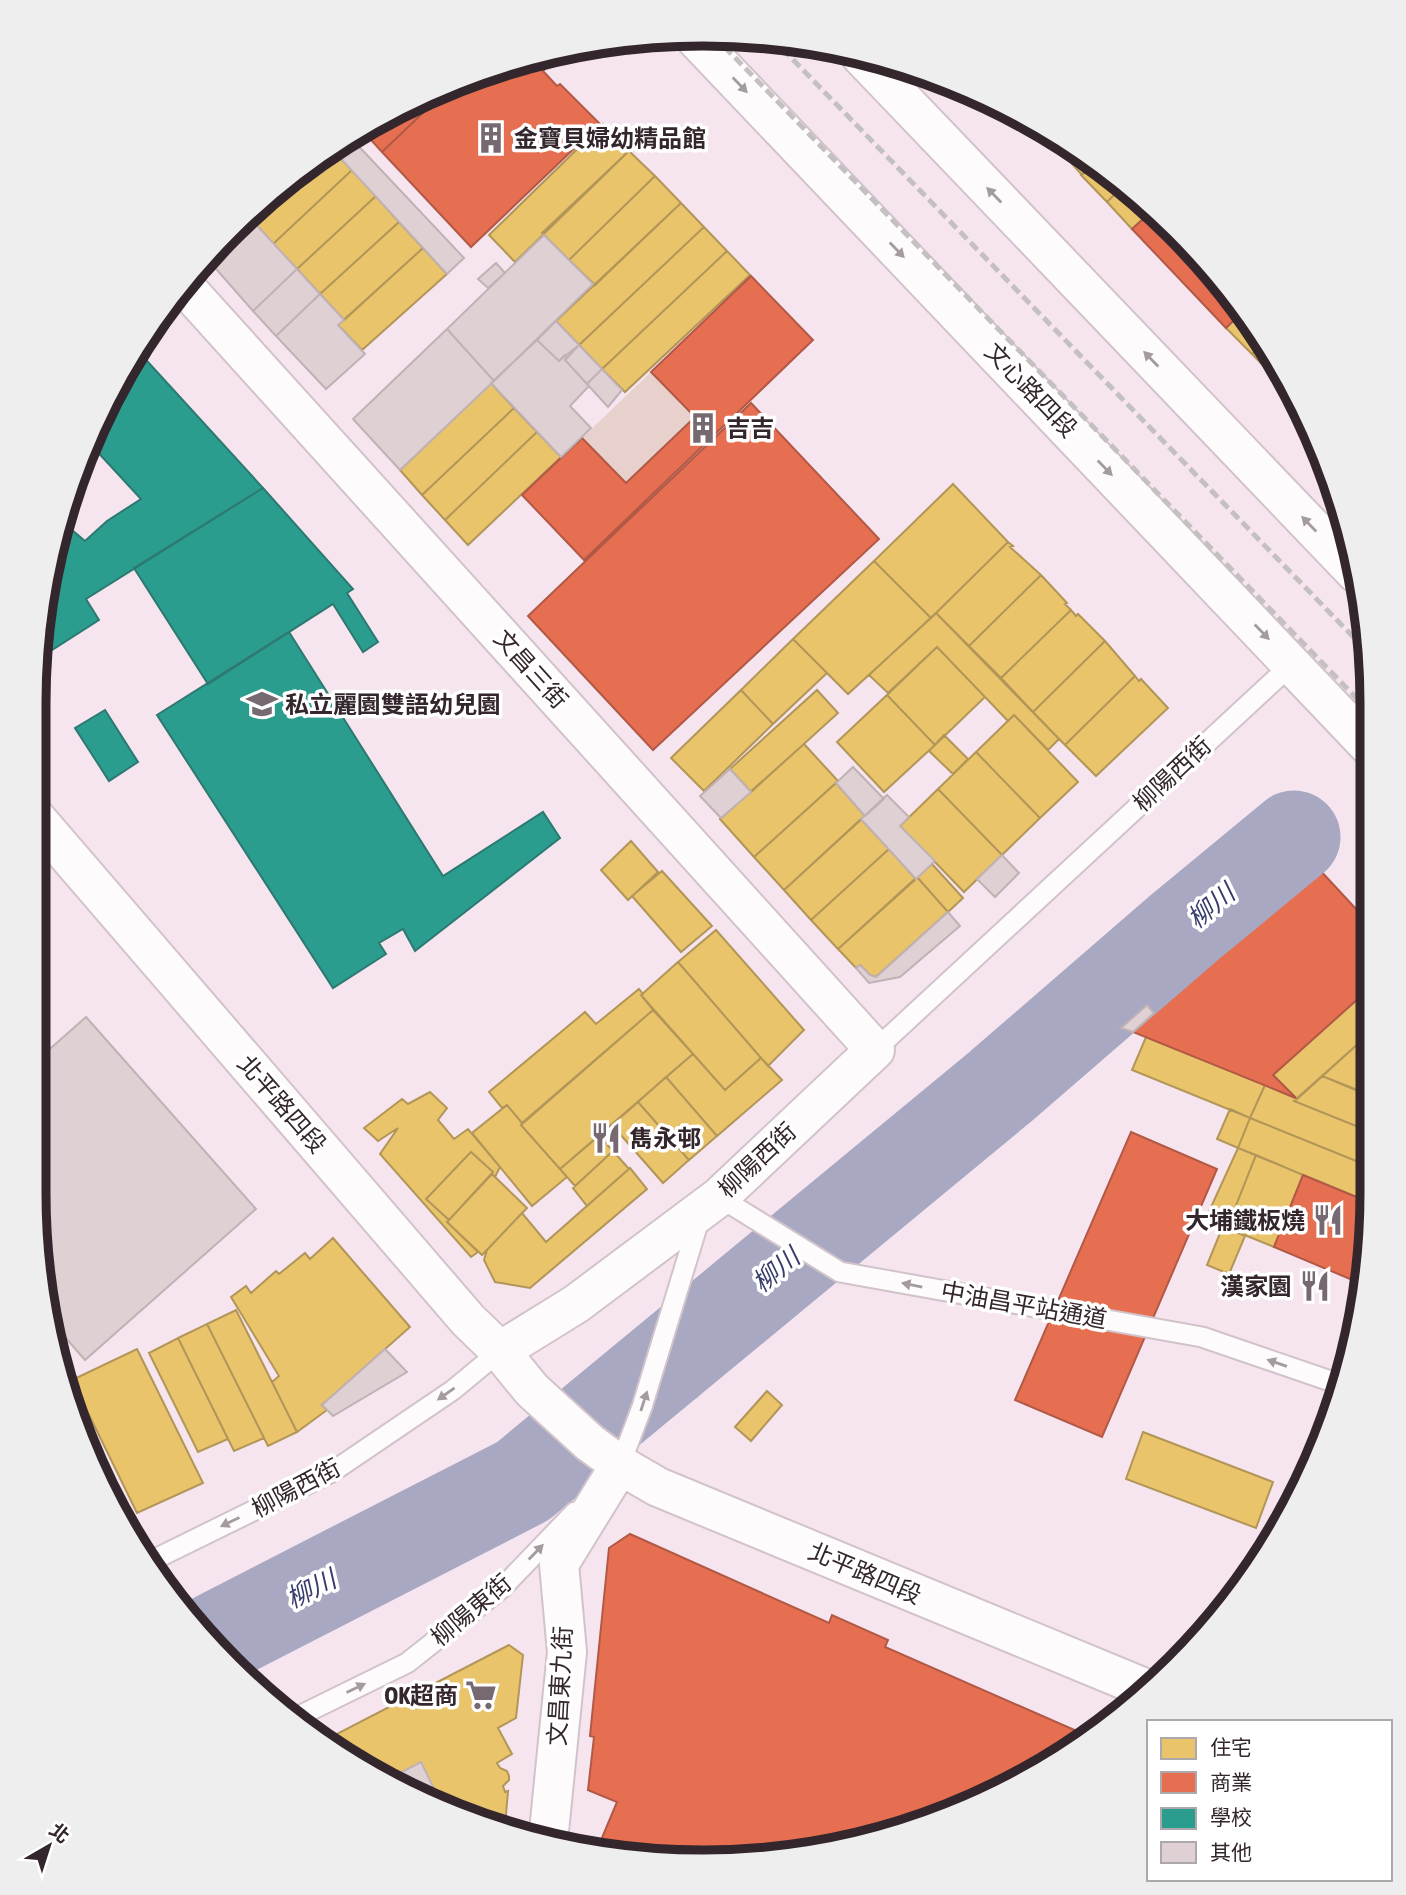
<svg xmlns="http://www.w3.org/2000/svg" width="1406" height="1895" font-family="'Asap Condensed','Noto Sans TC',sans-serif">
<rect width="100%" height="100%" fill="#f6e5ee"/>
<path fill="#e8d1cc" d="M 651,372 L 695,417 L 626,483 L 582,438 Z
M 730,1287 L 698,1399 L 651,1360 Z"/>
<path fill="#e9c46a" stroke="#b29558" stroke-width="2" d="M 1028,118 L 1038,123 L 1062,140 L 1056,146 Z
M 603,124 L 629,151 L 515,262 L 489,235 Z
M 1062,140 L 1094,163 L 1082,175 L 1056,146 Z
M 332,149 L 352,170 L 273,244 L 251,219 L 318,157 Z
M 629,151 L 655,176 L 569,260 L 542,233 Z
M 318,157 L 256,213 L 296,171 Z
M 1094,163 L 1124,185 L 1107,202 L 1081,175 Z
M 352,170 L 376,196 L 297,269 L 273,244 Z
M 655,176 L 681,203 L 595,285 L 569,260 Z
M 1124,185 L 1154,209 L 1132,229 L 1107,202 Z
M 376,196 L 399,222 L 320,294 L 297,269 Z
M 681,203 L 704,227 L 579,345 L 556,321 Z
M 399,222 L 423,248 L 344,320 L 320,294 Z
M 704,227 L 727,251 L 602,369 L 579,345 Z
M 423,248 L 447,274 L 362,350 L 338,325 Z
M 727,251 L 750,275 L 625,392 L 602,369 Z
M 1243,311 L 1263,344 L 1252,354 L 1226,328 Z
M 1263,344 L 1281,376 L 1277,380 L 1252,354 Z
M 491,383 L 514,408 L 422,495 L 400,470 Z
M 514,408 L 537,432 L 445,520 L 422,495 Z
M 537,432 L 561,457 L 468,545 L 445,520 Z
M 953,484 L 1008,542 L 931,618 L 874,561 Z
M 1008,542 L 1013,546 L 1010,547 L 1041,575 L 969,646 L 936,613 Z
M 874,561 L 931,618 L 848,694 L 793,639 Z
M 1041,575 L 1067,603 L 1065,604 L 1071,610 L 1001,678 L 969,646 Z
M 1071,610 L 1076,616 L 1078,614 L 1105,641 L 1033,712 L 1001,678 Z
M 936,613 L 1059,739 L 1048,750 L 1014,715 L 1008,721 L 937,647 L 888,693 L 869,675 Z
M 793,639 L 827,673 L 773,724 L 741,690 Z
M 1105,641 L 1135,676 L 1065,745 L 1033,712 Z
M 937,647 L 985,697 L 935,745 L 887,695 Z
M 1135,676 L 1139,681 L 1141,679 L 1168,708 L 1096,776 L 1065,745 Z
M 741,690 L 773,724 L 704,791 L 671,758 Z
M 817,690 L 838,713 L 751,792 L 730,769 Z
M 887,695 L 935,745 L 884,792 L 837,742 Z
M 1014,715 L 1078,782 L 1040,818 L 976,752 Z
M 944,735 L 968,759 L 953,774 L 929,751 Z
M 804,744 L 838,781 L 754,857 L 720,819 Z
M 976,752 L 1040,818 L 1002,855 L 938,789 Z
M 836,783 L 865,816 L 784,890 L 754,857 Z
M 938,789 L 1002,855 L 964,892 L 900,826 Z
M 861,819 L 889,849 L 811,920 L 784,890 Z
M 631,841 L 658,872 L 628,900 L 601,870 Z
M 889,849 L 916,879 L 838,949 L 811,920 Z
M 932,864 L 963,898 L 948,912 L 917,877 Z
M 662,871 L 712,926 L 681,952 L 632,896 Z
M 917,877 L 948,912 L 876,977 L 870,975 L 860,965 L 856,968 L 838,949 Z
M 716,930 L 804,1030 L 768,1066 L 678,962 Z
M 678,962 L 761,1058 L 725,1090 L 641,995 Z
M 1370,988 L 1370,1033 L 1297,1099 L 1273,1075 Z
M 639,989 L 643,994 L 641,995 L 653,1010 L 522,1123 L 507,1105 L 502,1108 L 489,1092 L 585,1012 L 596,1024 Z
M 653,1010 L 693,1054 L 560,1169 L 521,1125 Z
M 1370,1033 L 1370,1080 L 1358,1091 L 1322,1076 Z
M 1146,1037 L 1265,1085 L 1250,1118 L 1132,1070 Z
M 693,1054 L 725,1090 L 761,1058 L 782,1080 L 717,1136 L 666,1077 Z
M 1322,1076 L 1370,1095 L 1371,1132 L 1294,1101 Z
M 666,1077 L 717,1136 L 689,1160 L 638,1102 Z
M 1265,1085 L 1297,1099 L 1294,1101 L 1371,1132 L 1371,1167 L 1250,1118 Z
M 430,1092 L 447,1108 L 438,1120 L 454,1139 L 468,1129 L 500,1167 L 495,1177 L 492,1174 L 493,1172 L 471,1152 L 426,1199 L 449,1220 L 447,1222 L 478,1252 L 471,1257 L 380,1154 L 398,1128 L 378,1141 L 364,1128 L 402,1099 L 408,1104 Z
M 638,1102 L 689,1160 L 663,1183 L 612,1125 Z
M 507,1105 L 522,1123 L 521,1125 L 567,1177 L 532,1206 L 472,1133 Z
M 1230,1109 L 1250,1118 L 1238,1148 L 1217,1139 Z
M 1250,1118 L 1371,1167 L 1371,1203 L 1238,1148 Z
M 599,1136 L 613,1151 L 575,1186 L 560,1169 Z
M 1238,1148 L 1256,1155 L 1227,1228 L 1245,1236 L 1229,1274 L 1207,1265 L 1223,1226 L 1206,1218 Z
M 613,1151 L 629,1169 L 587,1206 L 573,1188 Z
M 471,1152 L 493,1172 L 449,1220 L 426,1199 Z
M 1256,1155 L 1303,1175 L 1274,1247 L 1227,1228 Z
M 630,1168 L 647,1189 L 530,1288 L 495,1282 L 484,1260 L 487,1250 L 522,1213 L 546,1242 Z
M 492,1174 L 527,1208 L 482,1255 L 447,1222 Z
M 333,1238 L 410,1327 L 322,1405 L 327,1410 L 297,1432 L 272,1382 L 279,1376 L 231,1297 L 246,1286 L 251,1293 L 276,1271 L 279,1274 L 305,1253 L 310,1259 Z
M 236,1310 L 297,1432 L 268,1446 L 207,1324 Z
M 207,1324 L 264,1438 L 234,1451 L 178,1338 Z
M 178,1338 L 228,1439 L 198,1452 L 149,1353 Z
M 137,1349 L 203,1483 L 137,1513 L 72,1380 Z
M 767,1391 L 782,1405 L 751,1441 L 735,1427 Z
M 80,1424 L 107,1477 L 103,1479 Z
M 1143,1432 L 1273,1482 L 1256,1528 L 1126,1479 Z
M 509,1645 L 523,1655 L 516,1718 L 498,1728 L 512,1754 L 497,1763 L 500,1768 L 507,1771 L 509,1776 L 509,1780 L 503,1786 L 505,1792 L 508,1791 L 505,1826 L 406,1792 L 327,1739 Z"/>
<path fill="#e76f51" stroke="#b15946" stroke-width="2" d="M 537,55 L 548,66 L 543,71 L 557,86 L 560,84 L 600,124 L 471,247 L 382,152 L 451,86 Z
M 451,86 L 382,152 L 362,130 L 407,102 Z
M 1154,209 L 1235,296 L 1243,311 L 1226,328 L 1132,229 Z
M 751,276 L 813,340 L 584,560 L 522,495 L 582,438 L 626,483 L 695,417 L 651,372 Z
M 751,403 L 879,539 L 653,750 L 528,616 Z
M 1318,868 L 1369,923 L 1370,988 L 1273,1075 L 1296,1098 L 1133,1032 Z
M 1131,1132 L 1217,1169 L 1102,1437 L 1015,1400 Z
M 1303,1175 L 1371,1203 L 1371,1236 L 1362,1284 L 1274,1247 Z
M 630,1534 L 829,1623 L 832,1615 L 888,1640 L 885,1647 L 1088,1736 L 959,1811 L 747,1860 L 614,1852 L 599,1845 L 617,1802 L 588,1790 L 594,1737 L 590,1736 L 609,1548 Z"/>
<path fill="#2a9d8f" stroke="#2d7972" stroke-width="2" d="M 137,350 L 263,488 L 86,599 L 99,620 L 35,661 L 56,530 L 60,520 L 85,541 L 107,521 L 141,499 L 93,447 Z
M 263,488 L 353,589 L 347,593 L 378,642 L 363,652 L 333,604 L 208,684 L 134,568 Z
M 289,632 L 443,876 L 543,812 L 560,838 L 415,951 L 403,929 L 379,943 L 386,954 L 333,988 L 157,715 Z
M 105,710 L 138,762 L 109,781 L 75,728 Z"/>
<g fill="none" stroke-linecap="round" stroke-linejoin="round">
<path stroke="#a8a8c2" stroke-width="93" d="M 215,1639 L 523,1481 L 1000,1087 L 1185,927 L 1294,837"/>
</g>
<path fill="#dfd0d4" stroke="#c0b1b5" stroke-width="2" d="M 350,137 L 464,258 L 447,274 L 332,149 Z
M 251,219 L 297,269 L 253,311 L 210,262 Z
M 544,235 L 593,284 L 494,381 L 447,329 Z
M 496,263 L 505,273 L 488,288 L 478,279 Z
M 297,269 L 320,294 L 276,336 L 253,311 Z
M 320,294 L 344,320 L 338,325 L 365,354 L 326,389 L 276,336 Z
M 556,321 L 579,345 L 559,361 L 537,340 Z
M 447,329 L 494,381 L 400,470 L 353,419 Z
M 537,340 L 559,361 L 565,355 L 567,357 L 565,360 L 589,386 L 570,406 L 591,428 L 561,457 L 491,383 Z
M 579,345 L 602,369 L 587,384 L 565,360 Z
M 602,369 L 622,390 L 608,407 L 587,384 Z
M 853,767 L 884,799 L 865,816 L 836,783 Z
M 730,769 L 751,792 L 721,818 L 700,796 Z
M 887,795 L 909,817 L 900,826 L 935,861 L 916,879 L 861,819 Z
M 1002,855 L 1019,873 L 995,897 L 977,879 Z
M 948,912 L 960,926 L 900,977 L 869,983 L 856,968 L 860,965 L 870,975 L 876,977 Z
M 1147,1005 L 1154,1013 L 1133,1032 L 1121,1028 Z
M 86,1017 L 256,1209 L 85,1360 L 50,1320 L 33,1192 L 34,1063 Z
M 385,1349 L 407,1372 L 333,1416 L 322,1405 Z
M 421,1762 L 442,1805 L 406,1792 L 393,1783 L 390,1778 Z"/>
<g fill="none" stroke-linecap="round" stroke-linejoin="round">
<defs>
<path id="service" d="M 875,1050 L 1292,664
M 719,1197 L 840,1272 L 1202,1337 L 1342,1385
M 615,1470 L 620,1465 L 642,1407 L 700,1217
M 151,1561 L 332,1472 L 453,1390 L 500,1351
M 295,1718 L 407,1663 L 502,1588 L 575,1512"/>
<path id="minor" d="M 186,288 L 875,1050 L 719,1197 L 576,1304 L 500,1351
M 34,816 L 468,1320 L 500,1351 L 532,1390 L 590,1443 L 620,1465 L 658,1487 L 1147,1689
M 548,1841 L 567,1652 L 559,1564 L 620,1465"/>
<path id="secondary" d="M 693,36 L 1368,745
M 861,56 L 1356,573"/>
</defs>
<use href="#service" stroke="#d2c3cb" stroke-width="23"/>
<use href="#minor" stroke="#d2c3cb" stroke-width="42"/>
<use href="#secondary" stroke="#d2c3cb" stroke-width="42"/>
<use href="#service" stroke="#fefbfc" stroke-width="19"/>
<use href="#minor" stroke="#fefbfc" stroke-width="38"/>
<use href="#secondary" stroke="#fefbfc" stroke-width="38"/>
<path stroke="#c4c0c2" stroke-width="5" stroke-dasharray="10 5" stroke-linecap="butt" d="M 714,36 L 1368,710
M 772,38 L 1367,651"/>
</g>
<defs><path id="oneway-solid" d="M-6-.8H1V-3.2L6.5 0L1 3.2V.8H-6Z" transform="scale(1.75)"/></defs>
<g fill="#a39b9f">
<use href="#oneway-solid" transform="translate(740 85) rotate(46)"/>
<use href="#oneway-solid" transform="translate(994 195) rotate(-134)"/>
<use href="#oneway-solid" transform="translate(897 250) rotate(46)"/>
<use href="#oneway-solid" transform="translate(1151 359) rotate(-134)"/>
<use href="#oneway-solid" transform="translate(1105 468) rotate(46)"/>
<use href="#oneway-solid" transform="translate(1309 524) rotate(-134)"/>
<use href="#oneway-solid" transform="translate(1262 632) rotate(46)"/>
<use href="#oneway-solid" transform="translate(912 1285) rotate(-169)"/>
<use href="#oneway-solid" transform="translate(1277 1363) rotate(-161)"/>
<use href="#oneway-solid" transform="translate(446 1394) rotate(145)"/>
<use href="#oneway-solid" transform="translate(644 1401) rotate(-72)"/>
<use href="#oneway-solid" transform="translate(230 1522) rotate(154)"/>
<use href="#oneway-solid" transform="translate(536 1552) rotate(-46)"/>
<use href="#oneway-solid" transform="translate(356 1688) rotate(-26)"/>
</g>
<defs>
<symbol id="building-bare" viewBox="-9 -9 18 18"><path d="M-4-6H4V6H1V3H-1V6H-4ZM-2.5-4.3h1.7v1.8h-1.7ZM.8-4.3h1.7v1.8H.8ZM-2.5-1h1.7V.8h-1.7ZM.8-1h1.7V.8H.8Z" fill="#776971" stroke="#fff" stroke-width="2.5" paint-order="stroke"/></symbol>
<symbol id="school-bare" viewBox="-9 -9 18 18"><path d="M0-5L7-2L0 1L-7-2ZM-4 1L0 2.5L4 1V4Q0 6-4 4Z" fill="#776971" stroke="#fff" stroke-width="2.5" paint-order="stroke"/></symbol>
<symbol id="restaurant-bare" viewBox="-9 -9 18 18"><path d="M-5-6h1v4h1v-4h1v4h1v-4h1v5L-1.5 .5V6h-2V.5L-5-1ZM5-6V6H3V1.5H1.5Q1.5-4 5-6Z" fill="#776971" stroke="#fff" stroke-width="2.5" paint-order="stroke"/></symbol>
<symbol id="supermarket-bare" viewBox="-9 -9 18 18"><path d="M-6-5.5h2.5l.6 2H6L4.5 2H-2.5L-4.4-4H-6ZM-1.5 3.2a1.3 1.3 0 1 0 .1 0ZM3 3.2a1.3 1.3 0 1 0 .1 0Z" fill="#776971" stroke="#fff" stroke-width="2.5" paint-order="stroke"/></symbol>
</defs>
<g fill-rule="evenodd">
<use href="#building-bare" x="469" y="116" width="44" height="44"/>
<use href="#building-bare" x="681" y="406" width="44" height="44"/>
<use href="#school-bare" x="240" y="682" width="44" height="44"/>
<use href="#restaurant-bare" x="584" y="1116" width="44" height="44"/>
<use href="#restaurant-bare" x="1306" y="1198" width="44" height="44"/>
<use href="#restaurant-bare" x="1293" y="1264" width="44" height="44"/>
<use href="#supermarket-bare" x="459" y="1673" width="44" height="44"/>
</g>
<g text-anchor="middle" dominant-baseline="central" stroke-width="7" stroke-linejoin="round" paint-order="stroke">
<g font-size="24" font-weight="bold" fill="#33262d" stroke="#fff" text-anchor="start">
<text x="514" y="138">金寶貝婦幼精品館</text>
<text x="726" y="428">吉吉</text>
<text x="285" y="704">私立麗園雙語幼兒園</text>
<text x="629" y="1138">雋永邨</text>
<text x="1305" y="1220" text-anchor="end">大埔鐵板燒</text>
<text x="1292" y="1286" text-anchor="end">漢家園</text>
<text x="458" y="1695" text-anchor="end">OK超商</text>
</g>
<g font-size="24" fill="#33262d" stroke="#fff">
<text transform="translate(1031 390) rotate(46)">文心路四段</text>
<text transform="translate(531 669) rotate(48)">文昌三街</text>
<text transform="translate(1172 774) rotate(-43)">柳陽西街</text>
<text transform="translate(282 1104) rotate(49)">北平路四段</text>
<text transform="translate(757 1160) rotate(-43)">柳陽西街</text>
<text transform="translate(1024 1305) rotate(10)">中油昌平站通道</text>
<text transform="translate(296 1488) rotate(-28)">柳陽西街</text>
<text transform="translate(865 1573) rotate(23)">北平路四段</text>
<text transform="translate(471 1610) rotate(-40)">柳陽東街</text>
<text transform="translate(560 1686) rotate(-87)">文昌東九街</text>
</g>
<g font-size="26" font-style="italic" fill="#363c6b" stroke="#fff">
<text transform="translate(1211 906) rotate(-40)">柳川</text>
<text transform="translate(776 1270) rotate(-40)">柳川</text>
<text transform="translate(311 1589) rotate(-27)">柳川</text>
</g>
</g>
<path d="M0 0H1406V1895H0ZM703 46H703A657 657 0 0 1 1360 703V1193A657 657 0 0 1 703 1850H703A657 657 0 0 1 46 1193V703A657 657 0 0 1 703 46Z" fill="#efeeee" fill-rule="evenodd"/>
<path fill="none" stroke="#33262d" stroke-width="9" d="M703 46H703A657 657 0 0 1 1360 703V1193A657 657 0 0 1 703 1850H703A657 657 0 0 1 46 1193V703A657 657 0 0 1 703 46Z"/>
<rect x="1147" y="1720" width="245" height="161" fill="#ffffff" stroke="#ada8ab" stroke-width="2"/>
<rect x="1161" y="1738" width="35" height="21" fill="#e9c46a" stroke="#ada8ab" stroke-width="2"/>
<text x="1210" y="1755" font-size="21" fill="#33262d">住宅</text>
<rect x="1161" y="1772" width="35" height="21" fill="#e76f51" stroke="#ada8ab" stroke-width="2"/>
<text x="1210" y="1790" font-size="21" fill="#33262d">商業</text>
<rect x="1161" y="1808" width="35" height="21" fill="#2a9d8f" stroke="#ada8ab" stroke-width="2"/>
<text x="1210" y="1825" font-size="21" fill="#33262d">學校</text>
<rect x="1161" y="1842" width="35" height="21" fill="#dfd0d4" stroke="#ada8ab" stroke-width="2"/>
<text x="1210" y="1860" font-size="21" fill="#33262d">其他</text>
<g transform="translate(49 1846) rotate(39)" stroke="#ffffff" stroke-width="5" paint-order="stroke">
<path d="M0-5L12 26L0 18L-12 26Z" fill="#33262d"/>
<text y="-10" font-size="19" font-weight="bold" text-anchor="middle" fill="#33262d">北</text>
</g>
</svg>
